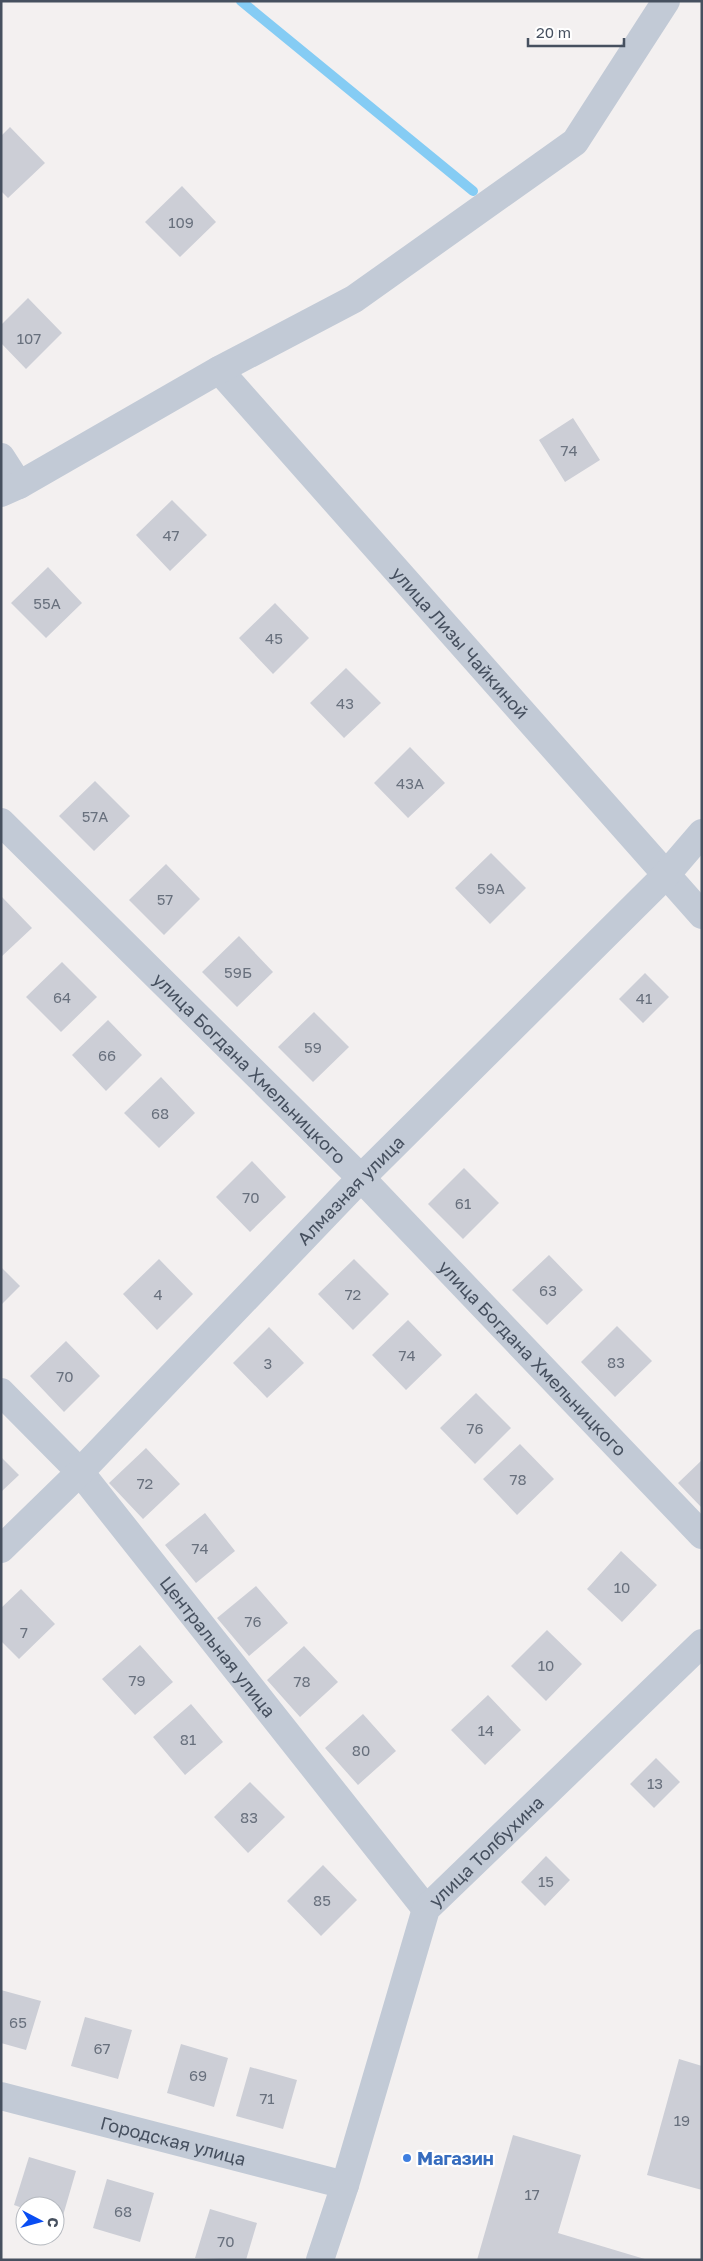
<svg xmlns="http://www.w3.org/2000/svg" width="703" height="2261" font-family="'Golos Text',sans-serif">
<rect width="100%" height="100%" fill="#f3f0f0"/>
<g fill="none" stroke-linecap="round" stroke-linejoin="round">
<path stroke="#85ccf4" stroke-width="10" d="M 241,1 L 473,191"/>
</g>
<path fill="#ccced6" d="M 10,127 L 45,163 L 8,198 L 1,191 L 1,136 Z
M 182,186 L 216,222 L 180,257 L 145,222 Z
M 28,298 L 62,333 L 26,369 L 1,343 L 1,325 Z
M 573,418 L 600,460 L 565,482 L 539,440 Z
M 172,500 L 207,535 L 170,571 L 136,535 Z
M 48,567 L 82,603 L 46,638 L 11,603 Z
M 275,603 L 309,638 L 273,674 L 239,638 Z
M 346,668 L 381,703 L 344,738 L 310,703 Z
M 410,747 L 445,783 L 408,818 L 374,783 Z
M 95,781 L 130,816 L 94,851 L 59,816 Z
M 491,853 L 526,888 L 490,924 L 455,888 Z
M 166,864 L 200,899 L 164,935 L 129,900 Z
M 1,896 L 32,928 L 1,957 Z
M 239,936 L 273,972 L 237,1007 L 202,972 Z
M 62,962 L 97,997 L 61,1032 L 26,997 Z
M 645,973 L 669,997 L 643,1023 L 619,999 Z
M 314,1012 L 349,1047 L 313,1082 L 278,1047 Z
M 108,1020 L 142,1055 L 106,1091 L 72,1055 Z
M 161,1077 L 195,1113 L 159,1148 L 124,1113 Z
M 252,1161 L 286,1197 L 250,1232 L 216,1197 Z
M 464,1168 L 499,1203 L 463,1239 L 428,1204 Z
M 549,1255 L 583,1290 L 547,1325 L 512,1290 Z
M 159,1259 L 193,1294 L 157,1330 L 123,1294 Z
M 354,1259 L 389,1294 L 353,1330 L 318,1294 Z
M 1,1267 L 20,1286 L 1,1305 Z
M 408,1320 L 442,1355 L 406,1390 L 372,1355 Z
M 617,1326 L 652,1361 L 615,1397 L 581,1362 Z
M 269,1327 L 304,1363 L 267,1398 L 233,1363 Z
M 66,1341 L 100,1376 L 64,1412 L 30,1376 Z
M 476,1393 L 511,1428 L 475,1464 L 440,1428 Z
M 520,1444 L 554,1479 L 517,1515 L 483,1479 Z
M 146,1448 L 180,1484 L 143,1519 L 109,1483 Z
M 1,1457 L 19,1475 L 1,1492 Z
M 702,1460 L 702,1508 L 678,1483 Z
M 205,1513 L 235,1551 L 196,1583 L 165,1545 Z
M 621,1551 L 657,1585 L 622,1622 L 587,1589 Z
M 256,1586 L 288,1623 L 249,1656 L 217,1618 Z
M 21,1589 L 55,1624 L 19,1659 L 1,1641 L 1,1608 Z
M 547,1630 L 582,1664 L 546,1701 L 511,1666 Z
M 140,1645 L 173,1682 L 135,1715 L 102,1679 Z
M 304,1646 L 338,1682 L 300,1717 L 267,1680 Z
M 488,1695 L 521,1730 L 485,1765 L 451,1730 Z
M 191,1704 L 223,1742 L 185,1775 L 153,1737 Z
M 363,1714 L 396,1751 L 358,1785 L 325,1748 Z
M 656,1758 L 680,1782 L 654,1808 L 630,1784 Z
M 250,1782 L 285,1817 L 248,1853 L 214,1817 Z
M 546,1856 L 570,1880 L 545,1906 L 521,1882 Z
M 323,1865 L 357,1900 L 321,1936 L 287,1901 Z
M 1,1990 L 41,2001 L 26,2050 L 1,2043 Z
M 85,2017 L 132,2030 L 118,2079 L 71,2066 Z
M 181,2044 L 228,2058 L 214,2107 L 167,2093 Z
M 679,2059 L 702,2066 L 702,2190 L 647,2175 Z
M 250,2067 L 297,2080 L 283,2129 L 236,2116 Z
M 513,2135 L 581,2155 L 558,2233 L 648,2260 L 477,2260 Z
M 29,2157 L 76,2171 L 62,2219 L 55,2217 L 55,2206 L 25,2206 L 25,2209 L 14,2205 Z
M 107,2179 L 154,2193 L 140,2242 L 93,2228 Z
M 210,2209 L 257,2223 L 246,2260 L 195,2258 Z"/>
<g fill="none" stroke-linecap="round" stroke-linejoin="round">
<g stroke="#c2cad6" stroke-width="28">
<path id="s1" d="M 219,370 L 702,915"/>
<path d="M 1,457 L 19,485"/>
<path d="M 1,493 L 19,485 L 219,370 L 354,299 L 575,142 L 666,1"/>
<path id="s2" d="M 1,822 L 361,1178 L 702,1535"/>
<path id="s3" d="M 1,1392 L 80,1472 L 426,1909"/>
<path id="s4" d="M 1,1549 L 80,1472 L 361,1178 L 665,876 L 702,833"/>
<path id="s5" d="M 1,2096 L 345,2185"/>
<path id="s6" d="M 320,2260 L 345,2185 L 426,1909 L 702,1643"/>
</g>
</g>
<circle fill="#3f7fe0" stroke="#fff" stroke-width="2" cx="407" cy="2158" r="5"/>
<g text-anchor="middle" dominant-baseline="central" stroke-width="4.5" stroke-linejoin="round" paint-order="stroke">
<g font-size="15" fill="#68707d">
<text x="181" y="222">109</text>
<text x="29" y="338">107</text>
<text x="569" y="450">74</text>
<text x="171" y="535">47</text>
<text x="47" y="603">55А</text>
<text x="274" y="638">45</text>
<text x="345" y="703">43</text>
<text x="410" y="783">43А</text>
<text x="95" y="816">57А</text>
<text x="491" y="888">59А</text>
<text x="165" y="899">57</text>
<text x="238" y="972">59Б</text>
<text x="62" y="997">64</text>
<text x="644" y="998">41</text>
<text x="313" y="1047">59</text>
<text x="107" y="1055">66</text>
<text x="160" y="1113">68</text>
<text x="251" y="1197">70</text>
<text x="463" y="1203">61</text>
<text x="548" y="1290">63</text>
<text x="158" y="1294">4</text>
<text x="353" y="1294">72</text>
<text x="407" y="1355">74</text>
<text x="616" y="1362">83</text>
<text x="268" y="1363">3</text>
<text x="65" y="1376">70</text>
<text x="475" y="1428">76</text>
<text x="518" y="1479">78</text>
<text x="145" y="1483">72</text>
<text x="200" y="1548">74</text>
<text x="622" y="1587">10</text>
<text x="253" y="1621">76</text>
<text x="24" y="1632">7</text>
<text x="546" y="1665">10</text>
<text x="137" y="1680">79</text>
<text x="302" y="1681">78</text>
<text x="486" y="1730">14</text>
<text x="188" y="1739">81</text>
<text x="361" y="1750">80</text>
<text x="655" y="1783">13</text>
<text x="249" y="1817">83</text>
<text x="546" y="1881">15</text>
<text x="322" y="1900">85</text>
<text x="18" y="2022">65</text>
<text x="102" y="2048">67</text>
<text x="198" y="2075">69</text>
<text x="267" y="2098">71</text>
<text x="682" y="2120">19</text>
<text x="532" y="2194">17</text>
<text x="123" y="2211">68</text>
<text x="226" y="2241">70</text>
</g>
<g font-size="18" fill="#46505f" stroke="#fff">
<text stroke="none"><textPath href="#s1" startOffset="364">улица Лизы Чайкиной</textPath></text>
<text stroke="none"><textPath href="#s2" startOffset="350">улица Богдана Хмельницкого</textPath></text>
<text stroke="none"><textPath href="#s4" startOffset="501">Алмазная улица</textPath></text>
<text stroke="none"><textPath href="#s2" startOffset="755">улица Богдана Хмельницкого</textPath></text>
<text stroke="none"><textPath href="#s3" startOffset="335">Центральная улица</textPath></text>
<text stroke="none"><textPath href="#s6" startOffset="450">улица Толбухина</textPath></text>
<text stroke="none"><textPath href="#s5" startOffset="178">Городская улица</textPath></text>
</g>
<g font-size="18" font-weight="bold" fill="#366cbe" stroke="#fff" text-anchor="start">
<text x="417" y="2158">Магазин</text>
</g>
</g>
<rect width="703" height="2261" fill="none" stroke="#46505f" stroke-width="5"/>
<g transform="translate(40 2221) rotate(96)"><circle r="24" fill="#ffffff" stroke="#b5b9bf"/>
<path d="M0-4L9 19L0 12L-9 19Z" fill="#094df3"/>
<text y="-8" font-size="14" font-weight="bold" text-anchor="middle" fill="#46505f">С</text>
</g>
<path d="M528 38v8h96v-8" fill="none" stroke="#46505f" stroke-width="2.5"/>
<text x="536" y="38" font-size="15" fill="#46505f" stroke="#ffffff" stroke-width="4" paint-order="stroke">20 m</text>
</svg>
